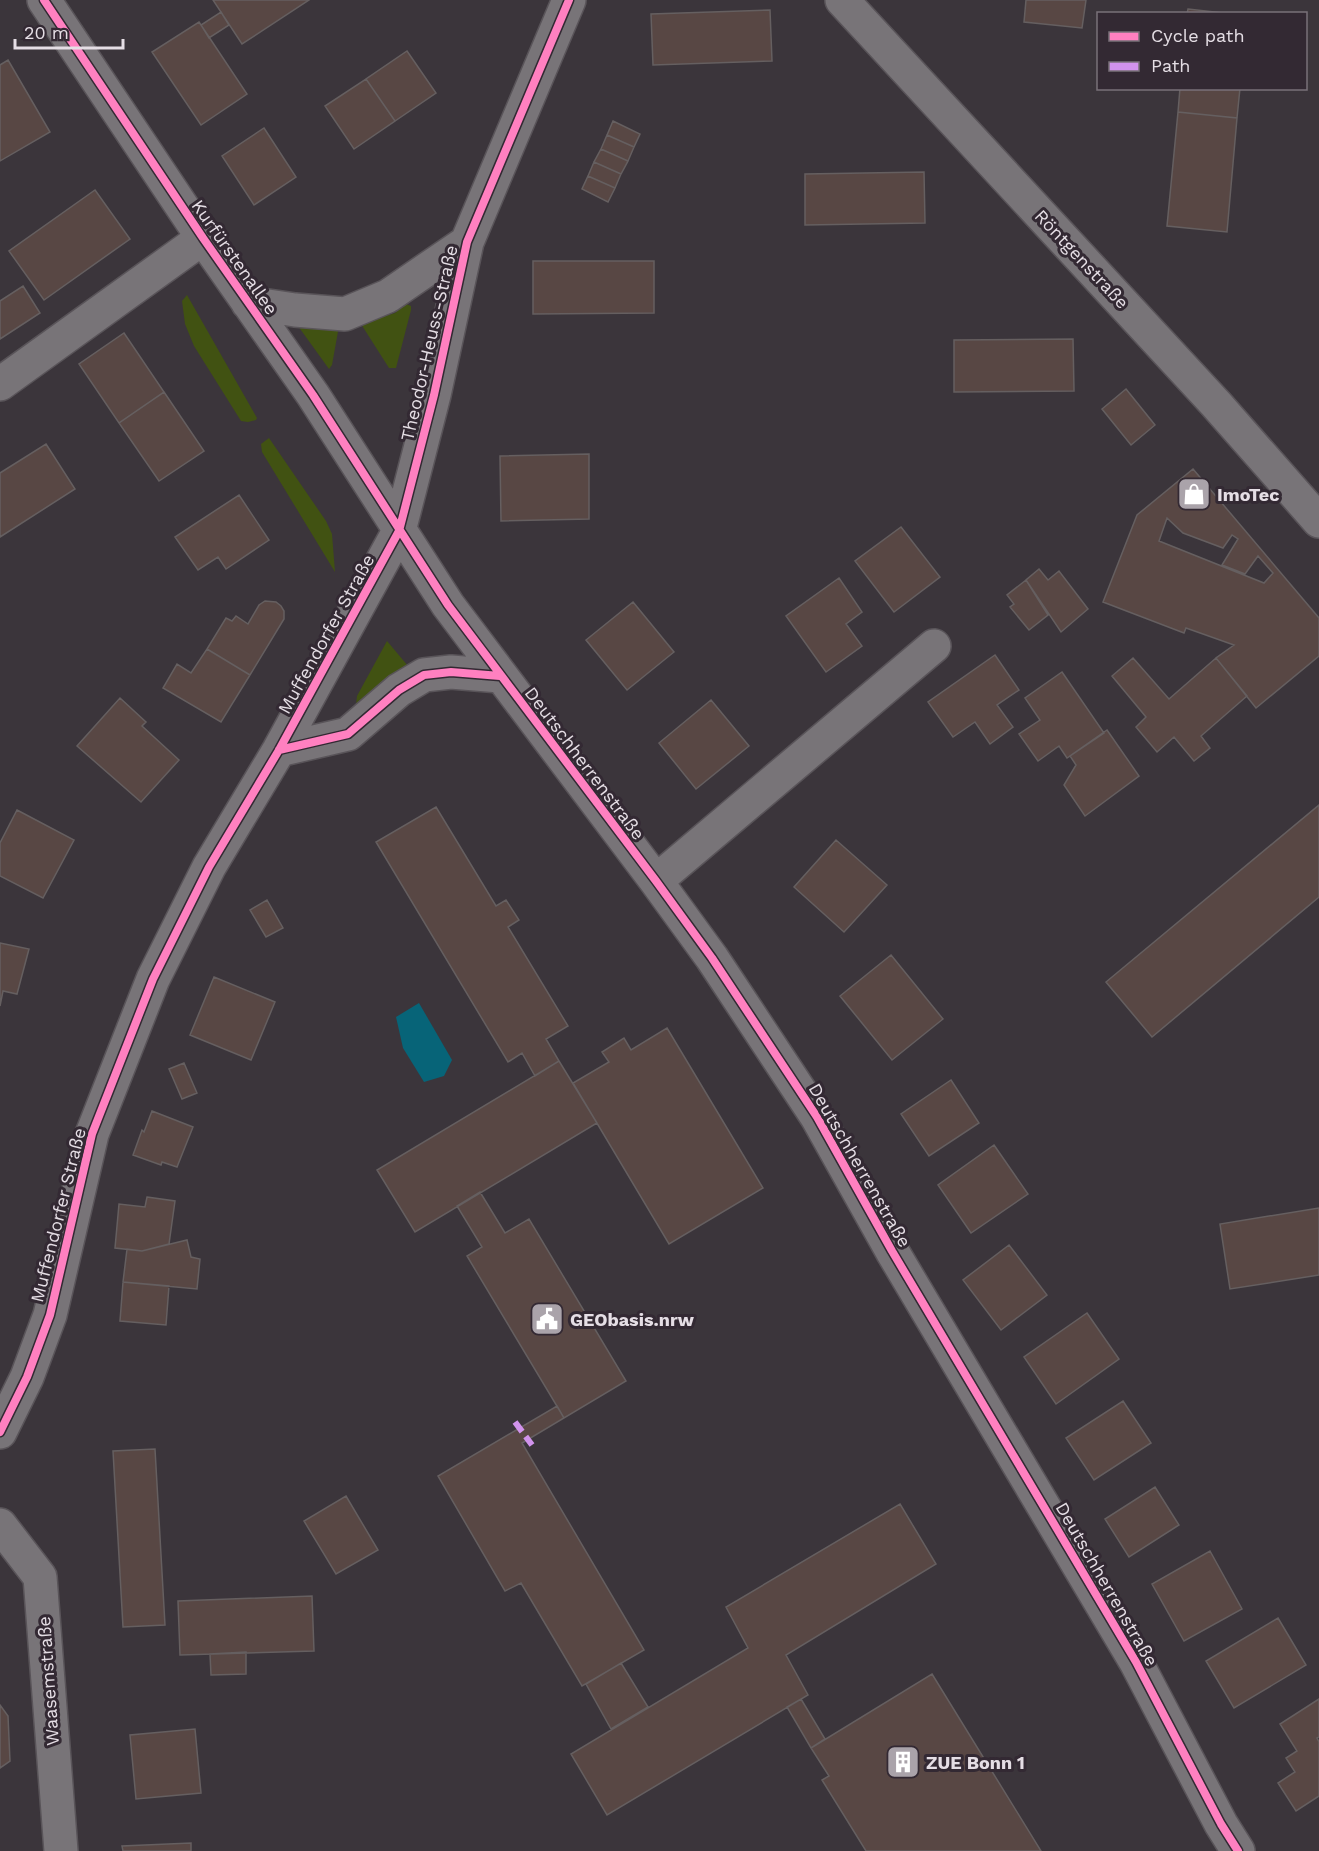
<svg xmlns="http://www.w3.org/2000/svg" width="1319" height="1851" font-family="'Work Sans',sans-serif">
<rect width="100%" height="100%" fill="#3b353b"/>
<path fill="#415212" d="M 187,295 L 257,418 L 256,420 L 248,422 L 241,421 L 194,346 L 185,324 L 182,301 Z
M 406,304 L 411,306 L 411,310 L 396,368 L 389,368 L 361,324 L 395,313 Z
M 298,326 L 339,326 L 332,365 L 329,369 Z
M 269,438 L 326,521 L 332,534 L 335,572 L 262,452 L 261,444 Z
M 387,641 L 408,666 L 356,705 L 357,696 Z"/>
<path fill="#076478" d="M 419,1003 L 452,1060 L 444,1076 L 424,1082 L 403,1048 L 396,1017 Z"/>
<path fill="#584744" stroke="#655f60" stroke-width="1.5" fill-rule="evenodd" d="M 213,0 L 309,0 L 242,44 Z
M 1026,0 L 1086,0 L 1082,28 L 1024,22 Z
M 1188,9 L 1232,14 L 1187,14 Z
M 770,10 L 772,61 L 653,65 L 651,14 Z
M 221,12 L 229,25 L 209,38 L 201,25 Z
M 199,22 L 247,94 L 201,125 L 152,52 Z
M 407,51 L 436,93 L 395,121 L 366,79 Z
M 8,60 L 50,132 L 0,161 L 0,65 Z
M 366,79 L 395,121 L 354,149 L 325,106 Z
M 1180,88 L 1240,88 L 1237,118 L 1178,112 Z
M 1178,112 L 1237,118 L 1227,232 L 1167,226 Z
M 613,121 L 640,134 L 634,147 L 607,135 Z
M 264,128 L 296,177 L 254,205 L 222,156 Z
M 607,135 L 634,147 L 628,161 L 601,149 Z
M 601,149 L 628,161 L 621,174 L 594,162 Z
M 594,162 L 621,174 L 615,188 L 588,176 Z
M 924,172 L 925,223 L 805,225 L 805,174 Z
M 588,176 L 615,188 L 608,202 L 582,189 Z
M 95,190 L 130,239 L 44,300 L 9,251 Z
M 533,261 L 654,261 L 654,313 L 533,314 Z
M 23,286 L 40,313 L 0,339 L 0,301 Z
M 124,333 L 164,392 L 119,423 L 79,364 Z
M 1073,339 L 1074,391 L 954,392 L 954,340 Z
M 1126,389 L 1155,425 L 1131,445 L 1102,409 Z
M 164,392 L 204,451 L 159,481 L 119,423 Z
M 46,444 L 75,489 L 0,537 L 0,473 Z
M 589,454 L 589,519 L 501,521 L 500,456 Z
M 1193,469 L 1319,618 L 1319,656 L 1256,708 L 1216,658 L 1234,645 L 1186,628 L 1184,633 L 1103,602 L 1137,515 ZM 1167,518 L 1183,533 L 1223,548 L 1232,535 L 1238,539 L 1222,565 L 1245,574 L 1258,556 L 1273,573 L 1264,583 L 1159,541 Z
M 239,495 L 269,540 L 226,569 L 218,557 L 198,570 L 175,537 Z
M 901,527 L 940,577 L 894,612 L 855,561 Z
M 1039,569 L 1048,580 L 1059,571 L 1088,609 L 1061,632 L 1026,580 Z
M 839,578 L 862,612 L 846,624 L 862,646 L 826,672 L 786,616 Z
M 1026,580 L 1048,615 L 1029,630 L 1010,607 L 1014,604 L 1007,595 Z
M 265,601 L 276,602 L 281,606 L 284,611 L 284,619 L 250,675 L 207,649 L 226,618 L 232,621 L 236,616 L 248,624 L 259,605 Z
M 633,602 L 674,652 L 627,690 L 586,640 Z
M 207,649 L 250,675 L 221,722 L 163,688 L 177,664 L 191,673 Z
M 995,655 L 1019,690 L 997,705 L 1013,727 L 990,744 L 975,722 L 953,737 L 928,702 Z
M 1133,658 L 1169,699 L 1216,658 L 1247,696 L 1201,736 L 1210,748 L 1194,761 L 1174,737 L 1157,752 L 1136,727 L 1146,717 L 1112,676 Z
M 1062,672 L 1104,733 L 1067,758 L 1059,746 L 1038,761 L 1019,734 L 1040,720 L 1025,698 Z
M 120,698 L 146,722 L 142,726 L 179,760 L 141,802 L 77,746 Z
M 711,700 L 749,746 L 696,789 L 659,743 Z
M 1107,730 L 1139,776 L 1085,816 L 1064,785 L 1076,765 L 1070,756 Z
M 1319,805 L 1319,897 L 1152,1037 L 1106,982 Z
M 436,807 L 496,906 L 506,900 L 519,920 L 508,927 L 568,1026 L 546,1039 L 559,1061 L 535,1076 L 522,1053 L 508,1062 L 376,842 Z
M 17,810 L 74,840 L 43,898 L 0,876 L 0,843 Z
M 836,840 L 887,885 L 844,932 L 794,887 Z
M 267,900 L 283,928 L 266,937 L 250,910 Z
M 0,943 L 29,949 L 17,994 L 3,991 L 0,1006 Z
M 891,955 L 943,1019 L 892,1060 L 840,996 Z
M 214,977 L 275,1002 L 251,1060 L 190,1035 Z
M 667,1028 L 763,1188 L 669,1244 L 573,1083 L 609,1062 L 602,1052 L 624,1038 L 631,1050 Z
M 559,1061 L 597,1123 L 415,1232 L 377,1170 Z
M 184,1063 L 197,1093 L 182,1099 L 169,1069 Z
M 951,1080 L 979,1123 L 929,1156 L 901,1114 Z
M 152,1111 L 193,1127 L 177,1167 L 162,1162 L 161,1165 L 133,1155 L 142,1130 L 144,1132 Z
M 994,1145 L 1028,1194 L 971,1233 L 938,1185 Z
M 480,1192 L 505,1233 L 529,1219 L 626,1381 L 564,1418 L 467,1256 L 482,1247 L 457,1206 Z
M 147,1197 L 175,1201 L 169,1244 L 142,1251 L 115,1248 L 119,1204 L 145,1207 Z
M 1319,1208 L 1319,1275 L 1230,1289 L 1220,1224 Z
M 187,1240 L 191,1257 L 200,1259 L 197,1289 L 123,1282 L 127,1249 L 142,1251 Z
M 1009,1245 L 1047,1295 L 1001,1330 L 963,1280 Z
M 123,1282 L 169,1286 L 166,1325 L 120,1321 Z
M 1087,1313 L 1119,1359 L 1056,1404 L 1024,1357 Z
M 1123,1401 L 1151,1443 L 1094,1480 L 1066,1438 Z
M 557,1406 L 564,1418 L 522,1443 L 644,1650 L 582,1686 L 521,1583 L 505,1591 L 438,1476 Z
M 155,1449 L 165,1625 L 123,1627 L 113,1451 Z
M 1155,1487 L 1179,1525 L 1129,1557 L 1105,1519 Z
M 346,1496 L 378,1550 L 336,1574 L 304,1521 Z
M 900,1504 L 936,1564 L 786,1655 L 808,1695 L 607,1815 L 571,1754 L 748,1648 L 726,1607 Z
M 1210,1551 L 1242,1609 L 1184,1641 L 1152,1584 Z
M 312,1596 L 314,1651 L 180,1655 L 178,1601 Z
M 1278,1618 L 1306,1665 L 1234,1708 L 1206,1661 Z
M 246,1652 L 246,1674 L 211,1675 L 210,1654 Z
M 621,1663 L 648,1707 L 611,1729 L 586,1684 Z
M 932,1674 L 1041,1851 L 866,1851 L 822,1780 L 829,1776 L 811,1748 Z
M 801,1699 L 825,1739 L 811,1748 L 787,1707 Z
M 1319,1699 L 1319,1737 L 1317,1738 L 1319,1742 L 1319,1796 L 1296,1811 L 1278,1783 L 1295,1772 L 1286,1758 L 1297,1751 L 1280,1724 Z
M 0,1705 L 8,1716 L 10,1761 L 0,1768 Z
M 195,1729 L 201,1793 L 136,1799 L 130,1735 Z
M 191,1843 L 191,1851 L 123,1851 L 122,1846 Z"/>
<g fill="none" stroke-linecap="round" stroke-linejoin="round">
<defs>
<path id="minor" d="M 44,0 L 203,238 L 313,395 L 448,605 L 656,881 L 712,958 L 817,1117 L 892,1251 L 1136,1662 L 1221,1824 L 1238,1851
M 842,0 L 1216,404 L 1319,521
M 248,303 L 295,310 L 345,314 L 388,296 L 467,242
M 0,384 L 203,238
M 279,750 L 348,734 L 399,690 L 424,675 L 451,672 L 500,676
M 656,881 L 934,646
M 0,1432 L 27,1377 L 50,1315 L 92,1134 L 153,979 L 209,867 L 279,750 L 399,531 L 434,395 L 467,242 L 569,0
M 0,1525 L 40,1577 L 61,1851"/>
</defs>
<use href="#minor" stroke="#595459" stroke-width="36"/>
<use href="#minor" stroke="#787478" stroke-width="33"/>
<path stroke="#d193ec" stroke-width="6" stroke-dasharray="12 6" stroke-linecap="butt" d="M 515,1422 L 532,1445"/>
<defs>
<path id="cycleway" d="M 44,0 L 203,238 L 313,395 L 448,605 L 656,881 L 712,958 L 817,1117 L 892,1251 L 1136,1662 L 1221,1824 L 1238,1851
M 279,750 L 348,734 L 399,690 L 424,675 L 451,672 L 500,676
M 0,1432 L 27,1377 L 50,1315 L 92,1134 L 153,979 L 209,867 L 279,750 L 399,531 L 434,395 L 467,242 L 569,0"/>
</defs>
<use href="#cycleway" stroke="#332933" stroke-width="11"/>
<use href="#cycleway" stroke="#ff80c0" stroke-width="8"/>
</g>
<defs>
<symbol id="shop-square" viewBox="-11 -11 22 22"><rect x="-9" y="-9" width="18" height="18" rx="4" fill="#aaa3aa" stroke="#332933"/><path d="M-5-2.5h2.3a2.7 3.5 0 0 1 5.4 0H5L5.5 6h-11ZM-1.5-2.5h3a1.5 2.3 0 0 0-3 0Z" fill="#fff"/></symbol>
<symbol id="civic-square" viewBox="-11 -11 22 22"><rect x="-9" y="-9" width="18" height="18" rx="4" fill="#aaa3aa" stroke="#332933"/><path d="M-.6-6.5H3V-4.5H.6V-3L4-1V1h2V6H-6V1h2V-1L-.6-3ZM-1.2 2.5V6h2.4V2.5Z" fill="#fff"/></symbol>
<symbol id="building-square" viewBox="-11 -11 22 22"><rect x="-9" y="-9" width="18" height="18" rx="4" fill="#aaa3aa" stroke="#332933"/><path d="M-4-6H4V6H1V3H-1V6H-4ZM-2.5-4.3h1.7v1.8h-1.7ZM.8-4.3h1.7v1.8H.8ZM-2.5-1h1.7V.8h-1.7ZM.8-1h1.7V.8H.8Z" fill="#fff"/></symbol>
</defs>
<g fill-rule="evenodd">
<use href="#shop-square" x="1175" y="475" width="38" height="38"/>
<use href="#civic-square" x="528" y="1300" width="38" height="38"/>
<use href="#building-square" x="884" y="1743" width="38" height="38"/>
</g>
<g text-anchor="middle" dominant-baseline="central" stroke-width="6" stroke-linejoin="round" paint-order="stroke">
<g font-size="18" fill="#e5dee5" stroke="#332933">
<text transform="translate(235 257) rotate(55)">Kurfürstenallee</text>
<text transform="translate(1082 259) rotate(47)">Röntgenstraße</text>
<text transform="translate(429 343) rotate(-77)">Theodor-Heuss-Straße</text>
<text transform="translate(326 634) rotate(-61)">Muffendorfer Straße</text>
<text transform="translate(585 763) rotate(53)">Deutschherrenstraße</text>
<text transform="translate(860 1165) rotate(60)">Deutschherrenstraße</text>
<text transform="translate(58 1215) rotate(-76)">Muffendorfer Straße</text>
<text transform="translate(1107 1584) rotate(60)">Deutschherrenstraße</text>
<text transform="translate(48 1681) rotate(-94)">Waasemstraße</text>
</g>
<g font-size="18" font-weight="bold" fill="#e5dee5" stroke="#332933" text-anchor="start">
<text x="1217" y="494">ImoTec</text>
<text x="570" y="1319">GEObasis.nrw</text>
<text x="926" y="1762">ZUE Bonn 1</text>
</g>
</g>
<rect x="1097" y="12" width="210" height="78" fill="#332933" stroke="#7a717a" stroke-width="1.5"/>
<rect x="1109" y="32" width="30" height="9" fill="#ff80c0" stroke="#7a717a" stroke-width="1.5"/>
<text x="1151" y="42" font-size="18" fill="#e5dee5">Cycle path</text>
<rect x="1109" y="62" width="30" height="9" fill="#d193ec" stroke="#7a717a" stroke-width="1.5"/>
<text x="1151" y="72" font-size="18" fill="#e5dee5">Path</text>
<path d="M15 39v9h108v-9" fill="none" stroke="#e5dee5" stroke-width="3"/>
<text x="24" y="39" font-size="18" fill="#e5dee5" stroke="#332933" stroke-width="4.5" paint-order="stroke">20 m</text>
</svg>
